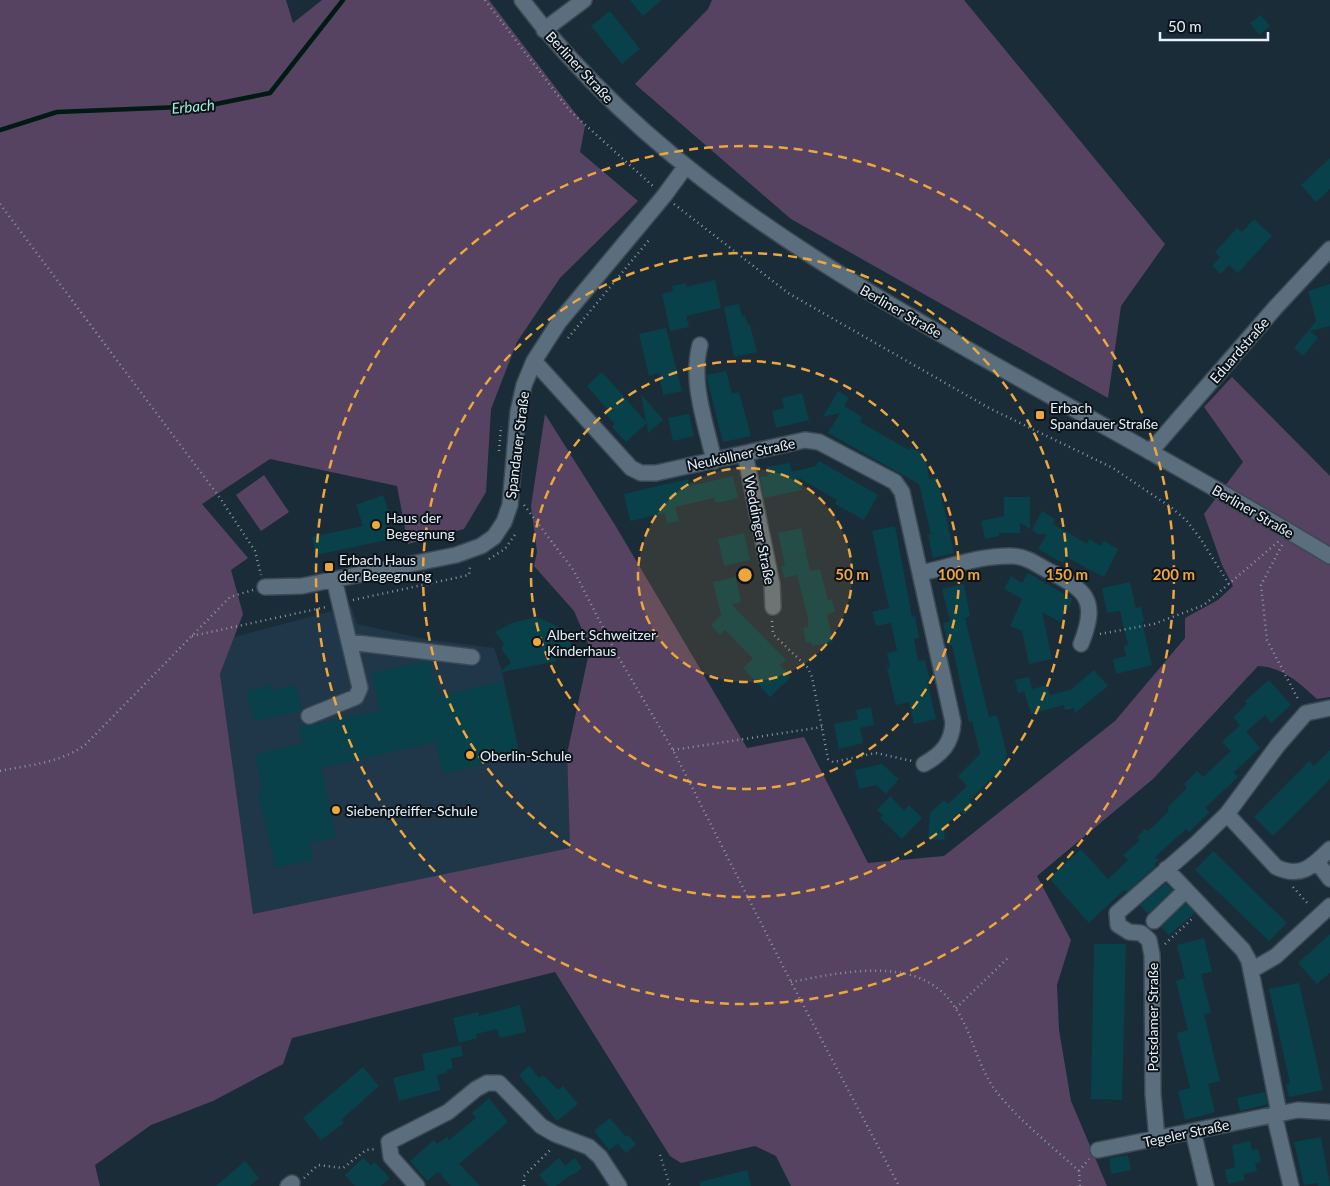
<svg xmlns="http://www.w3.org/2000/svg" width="1330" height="1186" font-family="Lato,sans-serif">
<rect width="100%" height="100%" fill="#1b2c39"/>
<path fill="#203749" d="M 351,606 L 357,624 L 424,639 L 494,648 L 501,668 L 520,756 L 567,754 L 570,849 L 253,914 L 220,674 L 234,637 Z"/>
<path fill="#554361" d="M 0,0 L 286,0 L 293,23 L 322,0 L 489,0 L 585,126 L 580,152 L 638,201 L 560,278 L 517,342 L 491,409 L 486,492 L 464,529 L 408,544 L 397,486 L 270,459 L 202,504 L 248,558 L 231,570 L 243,614 L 220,674 L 253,914 L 570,848 L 567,754 L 590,648 L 574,611 L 534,566 L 537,552 L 531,506 L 545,414 L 615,525 L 747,748 L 804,737 L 868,863 L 944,856 L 1115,721 L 1185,638 L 1185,618 L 1218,600 L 1233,586 L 1222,565 L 1204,514 L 1243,462 L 1204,407 L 1232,377 L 1330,476 L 1330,697 L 1317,699 C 1299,683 1284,667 1258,666 L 1153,779 L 1037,876 L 1071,940 L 1057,985 L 1059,1030 L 1071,1101 L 1107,1186 L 791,1186 L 776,1156 L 755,1146 L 681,1163 L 670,1156 L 555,972 L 292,1038 L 283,1064 L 213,1101 L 151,1125 L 95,1165 L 100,1186 L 0,1186 Z
M 712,0 L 964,0 L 1165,244 L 1121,306 L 1108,398 L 791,219 L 635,84 L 708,9 Z
M 264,475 L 289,512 L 261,531 L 236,495 Z"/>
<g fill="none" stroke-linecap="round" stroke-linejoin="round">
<path stroke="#021a14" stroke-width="4.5" d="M 0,130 L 57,112 L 206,106 L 270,93 L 343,0"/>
</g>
<path fill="#084149" d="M 630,0 L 662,0 L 643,16 Z
M 610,11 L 640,49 L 622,64 L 591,26 Z
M 1261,15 L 1270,26 L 1259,35 L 1250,23 Z
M 1330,158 L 1330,189 L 1316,202 L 1301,185 Z
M 1254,219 L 1272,236 L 1238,273 L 1229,265 L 1221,274 L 1212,266 L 1220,257 L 1215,252 L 1237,228 L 1242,232 Z
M 715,280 L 721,308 L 686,316 L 689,327 L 670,331 L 662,294 L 673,291 L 672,286 L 686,283 L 686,287 Z
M 1330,284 L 1330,326 L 1310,331 L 1318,338 L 1303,356 L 1294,348 L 1316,321 L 1308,291 Z
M 739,304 L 742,317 L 745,316 L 748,325 L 750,325 L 757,352 L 734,357 L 724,307 Z
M 666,328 L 682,391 L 663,395 L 659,373 L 649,376 L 639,334 Z
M 726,371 L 732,394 L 739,392 L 751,436 L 723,442 L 706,375 Z
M 602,372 L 646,422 L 641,394 L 663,420 L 648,433 L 647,423 L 626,442 L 612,427 L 615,424 L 604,412 L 607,409 L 587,386 Z
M 838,391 L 849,398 L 841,411 L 844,406 L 862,417 L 860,422 L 909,450 L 911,448 L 920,452 L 926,459 L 929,479 L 937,477 L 954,553 L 933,558 L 928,535 L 931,534 L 919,484 L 828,433 L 840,413 L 823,417 Z
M 802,393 L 809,420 L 776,428 L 772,411 L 784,408 L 782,398 Z
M 689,414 L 694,436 L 673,441 L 668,418 Z
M 819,461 L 878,495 L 864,520 L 835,504 L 837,500 L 799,478 L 802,490 L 764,498 L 760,477 L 768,476 L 766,467 L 790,463 L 792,472 L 816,466 Z
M 733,476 L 738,498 L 716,503 L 714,498 L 675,507 L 679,521 L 667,523 L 665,513 L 630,521 L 624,494 L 688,479 L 690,486 Z
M 383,495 L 390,515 L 387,516 L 392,539 L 316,555 L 312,537 L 363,526 L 356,505 Z
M 1004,497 L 1030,497 L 1030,529 L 1020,523 L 1020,533 L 998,533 L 999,536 L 985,539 L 981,521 L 1004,516 Z
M 1042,511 L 1055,519 L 1053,524 L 1087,544 L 1089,539 L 1101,546 L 1104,541 L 1118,549 L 1104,577 L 1066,557 L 1063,563 L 1038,549 L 1047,534 L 1038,534 L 1032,530 Z
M 895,526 L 912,617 L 915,616 L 919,638 L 914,639 L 918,661 L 925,660 L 930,680 L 927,681 L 936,719 L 914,724 L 909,702 L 896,705 L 887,668 L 890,667 L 887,653 L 897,651 L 891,623 L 876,626 L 872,612 L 889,608 L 872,531 Z
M 801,528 L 810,571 L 820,569 L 828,600 L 832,599 L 835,612 L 827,614 L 833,642 L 812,646 L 811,642 L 806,643 L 803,628 L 808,627 L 808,618 L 797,575 L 784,578 L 781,566 L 785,566 L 778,533 Z
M 744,533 L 750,560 L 724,566 L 718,539 Z
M 1028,573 L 1073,599 L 1060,622 L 1042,612 L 1052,659 L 1029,664 L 1022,631 L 1010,626 L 1022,599 L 1004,589 L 1011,576 L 1022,583 Z
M 736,577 L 741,602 L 731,604 L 786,660 L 780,665 L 791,677 L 770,697 L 743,668 L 753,659 L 725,630 L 720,635 L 711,625 L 721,615 L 713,582 Z
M 1130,582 L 1136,608 L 1141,607 L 1144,621 L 1142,622 L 1152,665 L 1116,674 L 1113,659 L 1126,656 L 1124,646 L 1128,645 L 1120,611 L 1107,613 L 1102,588 Z
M 964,584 L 970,616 L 965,618 L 989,717 L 997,715 L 1007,755 L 1002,772 L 999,771 L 969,801 L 973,806 L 964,815 L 961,811 L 945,825 L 944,840 L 928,839 L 930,813 L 944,800 L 948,804 L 967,786 L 958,776 L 980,754 L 972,721 L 969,722 L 952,645 L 948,645 L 943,623 L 950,621 L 942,589 Z
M 532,618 L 539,618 L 565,630 L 571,639 L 572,648 L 555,651 L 557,661 L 497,673 L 511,663 L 501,648 L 504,644 L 495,632 L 512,623 Z
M 427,661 L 430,661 L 438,696 L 503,681 L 520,756 L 443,774 L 436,742 L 321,768 L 336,837 L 309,843 L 313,860 L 276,868 L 258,792 L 263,791 L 255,754 L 303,743 L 299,728 L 380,710 L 372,673 Z
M 1094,670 L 1108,686 L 1075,713 L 1074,708 L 1065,710 L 1064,705 L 1031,714 L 1024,691 L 1018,693 L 1015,680 L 1029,677 L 1032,689 L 1047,685 L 1050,695 L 1070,690 Z
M 1269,680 L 1291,705 L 1271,723 L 1265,715 L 1246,732 L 1243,728 L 1260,748 L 1234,772 L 1238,777 L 1205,808 L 1210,812 L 1189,832 L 1186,829 L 1155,857 L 1159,860 L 1154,864 L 1156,866 L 1127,892 L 1124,890 L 1089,923 L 1049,878 L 1081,849 L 1108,879 L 1128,860 L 1123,855 L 1140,840 L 1137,837 L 1145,829 L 1148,831 L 1169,811 L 1167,808 L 1187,788 L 1184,784 L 1197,771 L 1203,777 L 1231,751 L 1222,742 L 1240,725 L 1233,717 L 1247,704 L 1245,701 Z
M 272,685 L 273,690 L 296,685 L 302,710 L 254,722 L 246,691 Z
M 871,707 L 874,725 L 860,728 L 863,743 L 839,749 L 834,724 L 858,719 L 856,710 Z
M 1330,750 L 1330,779 L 1273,836 L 1254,817 L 1309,761 L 1314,766 Z
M 882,764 L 899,779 L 886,794 L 876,785 L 859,789 L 855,770 Z
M 890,796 L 904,810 L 909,805 L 922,818 L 902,839 L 880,818 L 883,815 L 877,810 Z
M 1213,851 L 1287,923 L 1269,941 L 1195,870 Z
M 1166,883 L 1173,890 L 1148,914 L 1140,905 Z
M 1186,903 L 1195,913 L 1169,935 L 1161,927 Z
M 1330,934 L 1330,973 L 1317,984 L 1298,963 Z
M 1204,938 L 1212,972 L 1201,974 L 1211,1013 L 1204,1014 L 1220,1081 L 1208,1084 L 1215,1112 L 1185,1120 L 1178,1091 L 1190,1088 L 1177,1033 L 1188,1030 L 1176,981 L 1185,978 L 1177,945 Z
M 1094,944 L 1126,944 L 1122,1100 L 1091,1099 Z
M 1299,983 L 1323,1090 L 1289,1097 L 1286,1084 L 1290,1083 L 1269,989 Z
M 520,1005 L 526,1032 L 500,1038 L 497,1029 L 476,1034 L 477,1038 L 459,1043 L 453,1018 L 478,1012 L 479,1016 Z
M 461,1045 L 463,1056 L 451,1058 L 453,1068 L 446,1070 L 447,1073 L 437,1075 L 440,1090 L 399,1101 L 393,1078 L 425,1070 L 422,1054 Z
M 529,1066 L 539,1078 L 543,1075 L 558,1090 L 563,1086 L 578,1104 L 557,1121 L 519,1075 Z
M 363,1067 L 379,1086 L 341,1120 L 344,1123 L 321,1140 L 303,1118 Z
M 1265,1092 L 1268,1104 L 1240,1111 L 1237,1098 Z
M 489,1098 L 508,1122 L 459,1164 L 480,1186 L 451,1186 L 438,1172 L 427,1181 L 410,1161 L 434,1140 L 437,1144 L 447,1137 L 449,1140 L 476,1118 L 472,1113 Z
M 610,1118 L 626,1137 L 628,1135 L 636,1144 L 626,1153 L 618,1144 L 623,1140 L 609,1150 L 594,1131 Z
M 1321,1137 L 1330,1186 L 1318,1186 L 1317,1183 L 1304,1185 L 1294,1142 Z
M 1250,1141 L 1252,1150 L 1258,1149 L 1261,1162 L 1255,1163 L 1257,1171 L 1243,1174 L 1245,1180 L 1228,1184 L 1225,1170 L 1235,1167 L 1232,1145 Z
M 1128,1155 L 1131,1170 L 1111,1174 L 1109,1158 Z
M 363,1158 L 371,1166 L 374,1162 L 390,1178 L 381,1186 L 355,1186 L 345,1175 Z
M 559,1158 L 572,1174 L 556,1186 L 548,1186 L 539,1175 Z
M 575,1158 L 582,1168 L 573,1175 L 565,1166 Z
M 245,1161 L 259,1178 L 250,1186 L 216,1186 Z
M 747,1170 L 751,1186 L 700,1186 L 700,1182 Z"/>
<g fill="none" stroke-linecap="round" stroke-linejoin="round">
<defs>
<path id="minor" d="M 522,0 C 642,160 818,265 990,362 C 1103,426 1218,488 1330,556
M 544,30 L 584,0
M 700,345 C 690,383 706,423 714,461
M 534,361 L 631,468 L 641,473 L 656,473 L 805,440 L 819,442 L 895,482 L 902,492 L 953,722 C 952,743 942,754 924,764
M 1150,452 L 1275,308 L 1330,249
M 745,454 L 772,584 L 773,607
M 921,573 C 950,567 982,555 1012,556 C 1025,556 1036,564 1047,570 C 1086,590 1099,599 1081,644
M 265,587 L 302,586 L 456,555 L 481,546 L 494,537 L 504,522 L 510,505 L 518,412 L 524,385 L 534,361 L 559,322 L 664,196 L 686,166
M 349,642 L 472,657
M 309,716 L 356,697 L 360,688 L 334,579
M 1227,814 L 1276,867 C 1301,879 1313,866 1330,849
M 1317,862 L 1330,879
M 1166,869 L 1243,950 L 1249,961 L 1279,1113
M 1154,921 L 1186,890
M 1252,970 L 1276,956 L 1330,906
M 1274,1114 L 1291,1186
M 1193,1131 L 1206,1186
M 1157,1139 L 1153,1094 L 1152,955 L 1149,940 L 1141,933 L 1129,932 L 1118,925 L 1117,913 L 1197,843 L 1227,814 L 1278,745 L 1306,713 L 1330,708
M 1098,1150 L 1298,1110 L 1330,1112
M 288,1186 L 292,1183
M 417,1186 L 391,1157 L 389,1142 L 448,1112 L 476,1089 L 487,1083 L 499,1083 L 541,1126 L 555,1134 L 589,1147 L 600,1157 L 619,1186"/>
</defs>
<use href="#minor" stroke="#3b4954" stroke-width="18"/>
<path stroke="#8a98a3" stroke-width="2.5" stroke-dasharray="1 4" stroke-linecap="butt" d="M 485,0 L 569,110 L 654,187
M 0,204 L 220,498 L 255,551 L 261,575
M 674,204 L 788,293 L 989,408 L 1113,468 L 1172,508 L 1186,520 L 1200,538 L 1229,584
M 568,338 L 649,240
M 499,451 L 501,426
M 524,505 L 574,571 L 616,653 L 673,750 L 791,982 L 899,1186
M 1282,545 L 1261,585 L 1267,640 L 1299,701
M 489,559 L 505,549 L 516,533
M 353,600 L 469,575 L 470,567
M 772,621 L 773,634 L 808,668 L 812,677 L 828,759 L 833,762 L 876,753 L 912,761
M 1100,634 L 1154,624 L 1204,605 L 1279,541
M 192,636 L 326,607
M 673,750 L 822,727
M 0,771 C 29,765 60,763 85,745 L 230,597 L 253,590
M 1293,887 L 1309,905
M 1165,944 L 1194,917
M 791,982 C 844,972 922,953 956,1009 C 973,1034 977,1066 996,1091 C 1019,1121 1051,1145 1079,1171
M 956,1008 L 1009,957
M 660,1155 L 670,1186
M 304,1178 L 318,1165 L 343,1168 L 366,1150 L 377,1149
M 524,1186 L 524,1176 L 551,1149
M 1080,1186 L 1079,1171 L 1089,1159"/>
<use href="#minor" stroke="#5b6e7d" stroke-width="15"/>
</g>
<circle cx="745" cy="575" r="107" fill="#eea73d" fill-opacity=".12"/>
<g fill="none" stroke="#eea73d" stroke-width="2.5" stroke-dasharray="9 6">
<circle cx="745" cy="575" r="107"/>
<circle cx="745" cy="575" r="214"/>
<circle cx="745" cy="575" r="322"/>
<circle cx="745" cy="575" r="429"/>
</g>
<g fill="#eea73d" stroke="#0c1319" stroke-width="2">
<rect x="1035" y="410" width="10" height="10" rx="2.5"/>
<circle cx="376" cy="525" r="5"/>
<rect x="324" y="562" width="10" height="10" rx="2.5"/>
<circle cx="537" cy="642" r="5"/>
<circle cx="470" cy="755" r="5"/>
<circle cx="336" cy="810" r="5"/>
</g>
<g text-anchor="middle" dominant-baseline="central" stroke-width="4" stroke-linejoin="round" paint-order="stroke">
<g font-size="14" fill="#e6f1fa" stroke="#0c1319">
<text transform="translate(580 67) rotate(47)">Berliner Straße</text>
<text transform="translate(901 311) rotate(30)">Berliner Straße</text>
<text transform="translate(1239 350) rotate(-49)">Eduardstraße</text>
<text transform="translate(517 445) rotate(-83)">Spandauer Straße</text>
<text transform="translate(741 454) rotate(-12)">Neuköllner Straße</text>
<text transform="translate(1253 511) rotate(30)">Berliner Straße</text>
<text transform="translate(760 530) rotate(79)">Weddinger Straße</text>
<text transform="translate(1152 1017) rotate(-90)">Potsdamer Straße</text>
<text transform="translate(1186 1133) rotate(-12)">Tegeler Straße</text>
</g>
<g font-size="14" fill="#e6f1fa" stroke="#0c1319" text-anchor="start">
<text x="1050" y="407">Erbach<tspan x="1050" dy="16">Spandauer Straße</tspan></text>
<text x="386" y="517">Haus der<tspan x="386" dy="16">Begegnung</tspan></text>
<text x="339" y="559">Erbach Haus<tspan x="339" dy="16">der Begegnung</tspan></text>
<text x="547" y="634">Albert Schweitzer<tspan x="547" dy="16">Kinderhaus</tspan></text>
<text x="480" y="755">Oberlin-Schule</text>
<text x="346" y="810">Siebenpfeiffer-Schule</text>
</g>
<g font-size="15" font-style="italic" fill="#9eefd9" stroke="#0c1319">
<text transform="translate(193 106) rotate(-5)">Erbach</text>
</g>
</g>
<circle cx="745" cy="575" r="8" fill="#eea73d" stroke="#0c1319" stroke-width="2.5"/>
<g font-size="15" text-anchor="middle" font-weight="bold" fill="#eea73d" stroke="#0c1319" stroke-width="4" stroke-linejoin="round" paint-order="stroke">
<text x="852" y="580">50 m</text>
<text x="959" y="580">100 m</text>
<text x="1067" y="580">150 m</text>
<text x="1174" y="580">200 m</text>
</g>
<path d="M1160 32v8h108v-8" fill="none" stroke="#e6f1fa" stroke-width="2.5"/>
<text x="1168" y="32" font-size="15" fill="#e6f1fa" stroke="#0c1319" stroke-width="4" paint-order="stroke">50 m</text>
</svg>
